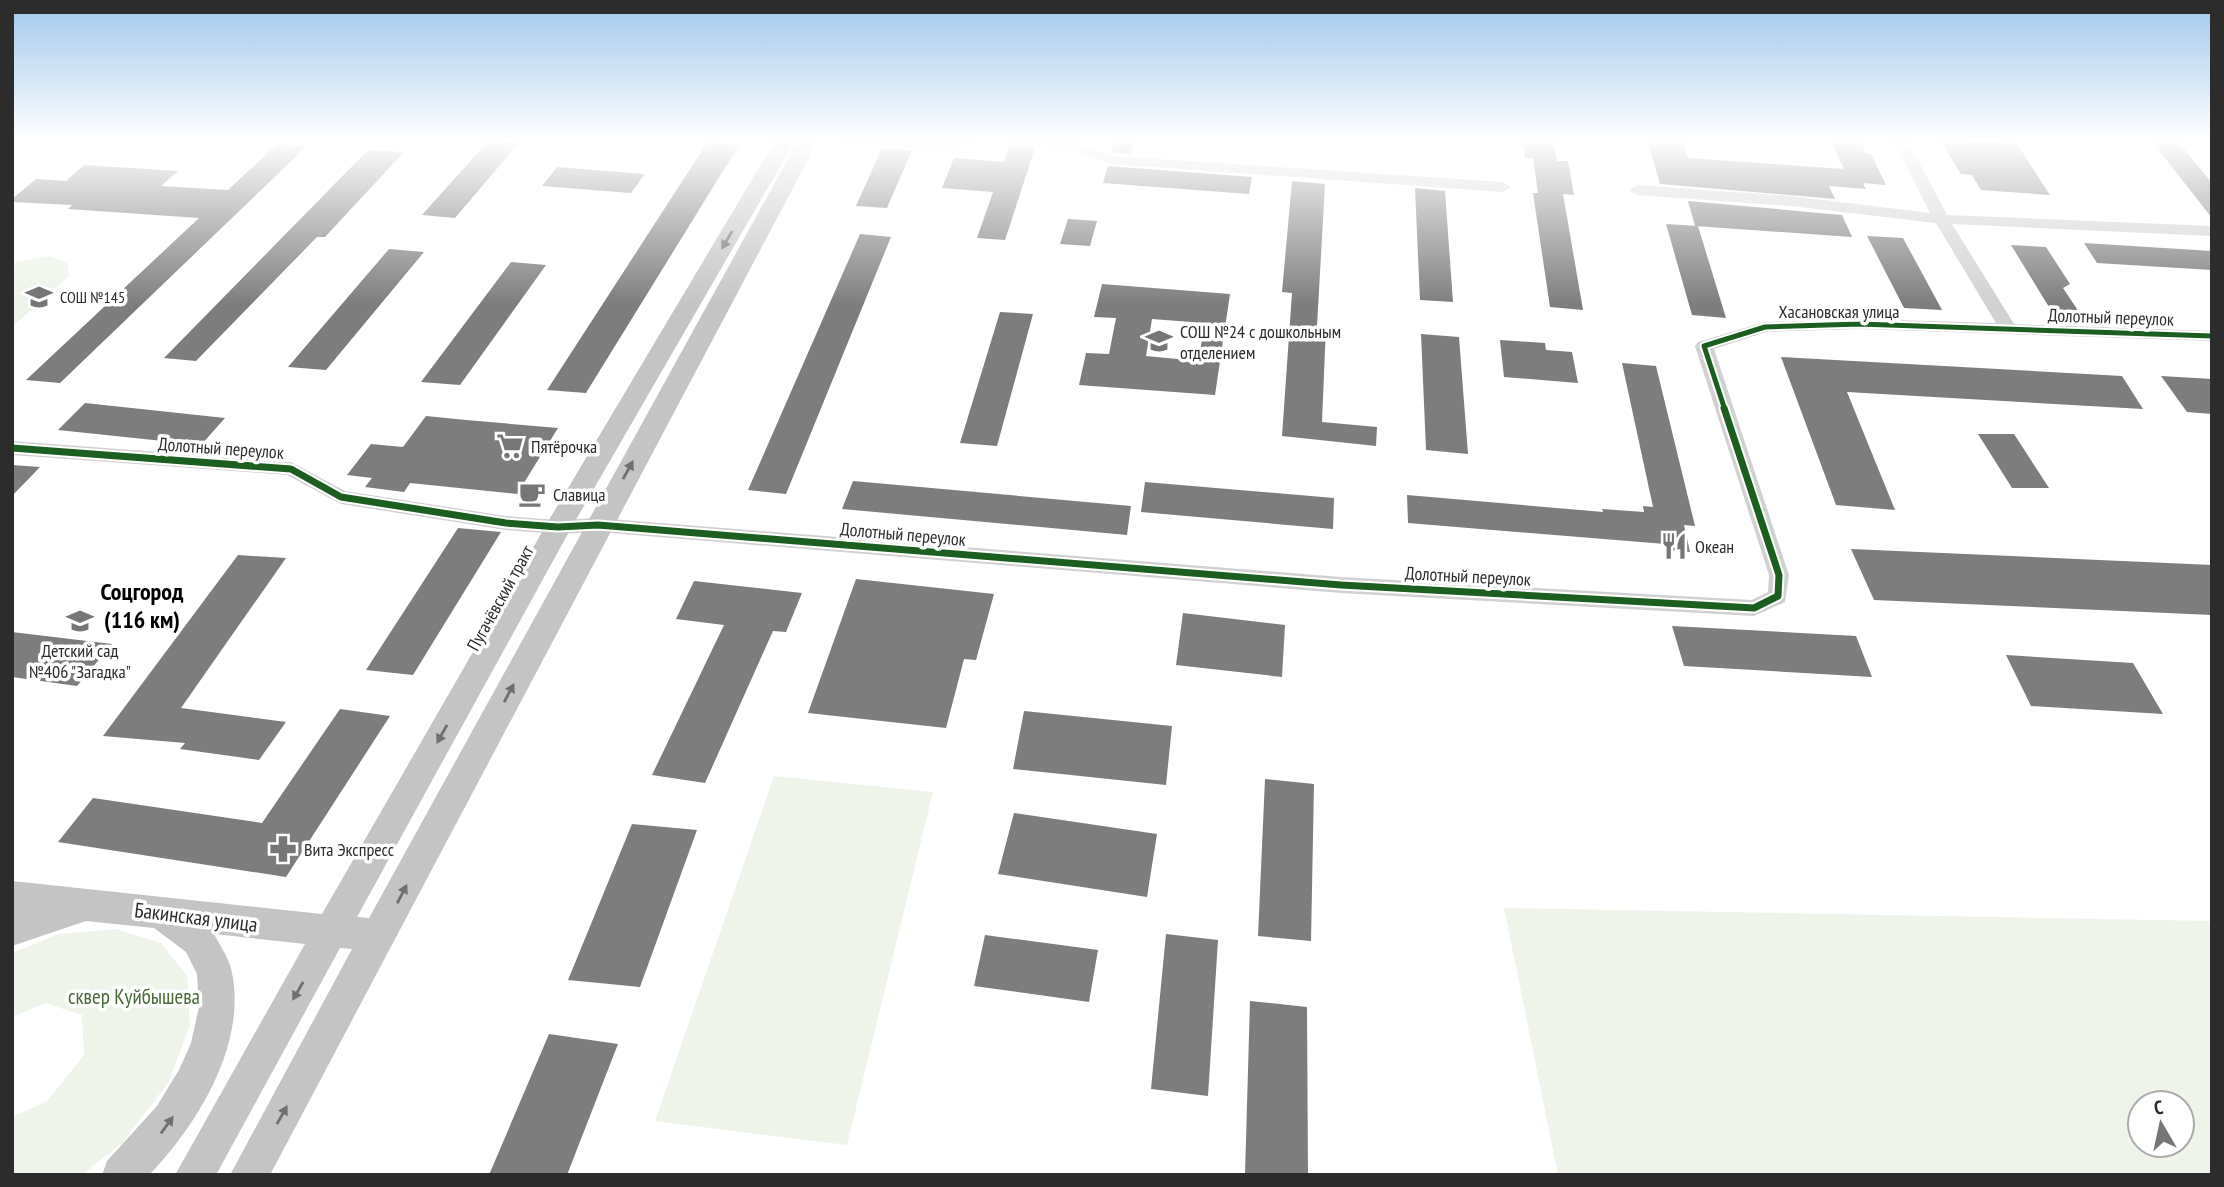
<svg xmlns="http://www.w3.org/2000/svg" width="2224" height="1187" font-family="'PT Sans Narrow',sans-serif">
<rect width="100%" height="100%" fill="#fff"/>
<path fill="#eef4ea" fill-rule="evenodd" d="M 2034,139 L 2090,139 L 2097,149 L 2038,145 Z
M 48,256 L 67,262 L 69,276 L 12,327 L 12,263 Z
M 774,776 L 933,792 L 847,1145 L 655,1121 Z
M 1504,908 L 2212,921 L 2212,1175 L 1558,1175 ZM 2182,1103 L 2182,1145 L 2140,1145 L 2140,1103 Z
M 116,929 L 161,943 L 187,976 L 190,1025 L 168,1083 L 123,1142 L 82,1175 L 12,1175 L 12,1117 L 47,1101 L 84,1055 L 82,1015 L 45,1003 L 12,1017 L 12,953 L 59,934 Z"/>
<path fill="#7d7d7d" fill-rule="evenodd" d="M 490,139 L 522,139 L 455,218 L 422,215 Z
M 1115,139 L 1134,139 L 1130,154 L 1111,152 Z
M 1522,139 L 1553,139 L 1557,161 L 1568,161 L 1574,195 L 1563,194 L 1583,310 L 1550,307 L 1533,193 L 1538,193 L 1533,158 L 1525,158 Z
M 1647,139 L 1682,139 L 1688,158 L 1844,169 L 1830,139 L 1859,139 L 1866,153 L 1871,154 L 1886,185 L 1863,183 L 1866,189 L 1829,186 L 1835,199 L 1660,184 Z
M 1939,139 L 2017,144 L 2050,195 L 1981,190 L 1972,175 L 1961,174 Z
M 2150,139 L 2176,139 L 2212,183 L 2212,218 Z
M 707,143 L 739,145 L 586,393 L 547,390 Z
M 277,144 L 307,146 L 60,383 L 26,380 L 199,218 L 68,209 L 72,205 L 12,202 L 12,199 L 36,179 L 66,181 L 84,165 L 178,171 L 161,186 L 228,190 Z
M 1009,145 L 1035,148 L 1005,240 L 977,238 L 993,192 L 942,188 L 954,158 L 1004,162 Z
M 882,148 L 912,150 L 887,208 L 856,206 Z
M 368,150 L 404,152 L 325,237 L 317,237 L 196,361 L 164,358 Z
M 1108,166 L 1252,177 L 1249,194 L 1103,183 Z
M 557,167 L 645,174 L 631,193 L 542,186 Z
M 1292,181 L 1325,184 L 1317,326 L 1326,326 L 1322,422 L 1377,427 L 1376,446 L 1282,436 L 1292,293 L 1282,292 Z
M 1415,188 L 1445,191 L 1453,302 L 1420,300 Z
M 1688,201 L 1842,215 L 1852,237 L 1695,226 Z
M 1068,219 L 1097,221 L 1090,246 L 1060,244 Z
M 1666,224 L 1698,226 L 1726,318 L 1692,315 Z
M 860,234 L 891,237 L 786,494 L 748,490 Z
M 1867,236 L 1903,238 L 1942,310 L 1904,308 Z
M 2084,243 L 2212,251 L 2212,270 L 2097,263 Z
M 2011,245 L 2046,247 L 2070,284 L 2063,288 L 2085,321 L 2057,320 Z
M 389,249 L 424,252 L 326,370 L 288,367 Z
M 511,262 L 546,265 L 460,385 L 421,382 Z
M 1102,284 L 1230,294 L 1215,395 L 1079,385 L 1086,353 L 1109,354 L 1116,318 L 1094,317 ZM 1152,319 L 1204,323 L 1199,361 L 1146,356 Z
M 1000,312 L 1033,314 L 997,446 L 960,443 Z
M 1421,334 L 1459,337 L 1468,454 L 1426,450 Z
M 1500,340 L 1545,343 L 1546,350 L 1572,352 L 1578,383 L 1504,377 Z
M 1781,357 L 2122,376 L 2143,409 L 1847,392 L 1895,510 L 1836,505 Z
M 1622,363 L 1656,366 L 1695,526 L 1684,525 L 1690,552 L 1666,550 L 1665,544 L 1408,523 L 1407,495 L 1603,512 L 1602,509 L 1644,512 L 1643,506 L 1653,507 Z
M 2161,376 L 2212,379 L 2212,414 L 2187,412 Z
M 85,403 L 225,418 L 201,445 L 58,430 Z
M 426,416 L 466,420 L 558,428 L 517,494 L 410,483 L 404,492 L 365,487 L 372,478 L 347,475 L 371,444 L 403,447 Z
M 1978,434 L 2014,434 L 2049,488 L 2012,488 Z
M 12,465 L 40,467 L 12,496 Z
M 853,481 L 1131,506 L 1127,535 L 842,509 Z
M 1145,482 L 1334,498 L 1333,529 L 1141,512 Z
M 458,528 L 501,532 L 413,675 L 366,670 Z
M 1851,549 L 2212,565 L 2212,615 L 1874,600 Z
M 238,555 L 286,558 L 181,708 L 286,722 L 259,760 L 180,749 L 185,743 L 103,736 Z
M 856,579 L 994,594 L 976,660 L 964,659 L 946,728 L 808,713 Z
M 694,581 L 802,593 L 786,632 L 773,631 L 705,783 L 652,775 L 724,625 L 676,619 Z
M 1183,613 L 1285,625 L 1282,677 L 1176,665 Z
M 1672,626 L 1856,636 L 1872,677 L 1684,666 Z
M 12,632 L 112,644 L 77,686 L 12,677 Z
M 2006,655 L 2133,663 L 2163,714 L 2031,706 Z
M 340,709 L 390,716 L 286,877 L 58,842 L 93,798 L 262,823 Z
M 1024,711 L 1172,726 L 1166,785 L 1013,769 Z
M 1265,779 L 1314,784 L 1311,941 L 1258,936 Z
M 1014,813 L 1157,834 L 1147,897 L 998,874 Z
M 632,824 L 697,830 L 640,987 L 568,980 Z
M 1166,934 L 1218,940 L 1208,1096 L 1151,1089 Z
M 985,935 L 1098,950 L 1089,1002 L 974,986 Z
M 1250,1001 L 1307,1007 L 1308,1175 L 1245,1175 Z
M 549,1034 L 618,1044 L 567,1175 L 489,1175 Z"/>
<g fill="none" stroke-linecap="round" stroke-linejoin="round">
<path fill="#d1d1d1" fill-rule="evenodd" d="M 835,139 L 946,142 L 984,139 L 946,150 L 842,143 Z
M 1003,139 L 1073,141 L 1113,156 L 1503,182 L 1511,187 L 1503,192 L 1111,164 L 1070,149 L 1010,143 Z
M 1893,139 L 1907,139 L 1947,215 L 2212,226 L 2212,236 L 1952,224 L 2014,324 L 2212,331 L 2212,341 L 1859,329 L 1766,332 L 1714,349 L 1789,575 L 1785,602 L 1754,616 L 1341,593 L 598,532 L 558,534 L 506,530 L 341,504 L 287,475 L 12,455 L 12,441 L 291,462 L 345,491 L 506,516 L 558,520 L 598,518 L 1341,577 L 1752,600 L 1768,592 L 1769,575 L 1695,346 L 1698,342 L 1765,322 L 1859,319 L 1996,323 L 1936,223 L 1791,206 L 1637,195 L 1629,190 L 1637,185 L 1791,196 L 1930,213 Z"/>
<path fill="#c4c4c4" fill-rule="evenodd" d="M 776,139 L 796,139 L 570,530 L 357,917 L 369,918 L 799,139 L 819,139 L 270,1175 L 230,1175 L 352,949 L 340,948 L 216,1175 L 175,1175 L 305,944 L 214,934 C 220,946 230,959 232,973 C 247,1044 197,1126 149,1175 L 102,1175 L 107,1161 L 157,1106 L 179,1070 L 191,1043 L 199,1007 L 197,974 L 186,952 L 154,928 L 86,921 L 12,946 L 12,881 L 322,914 L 549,520 Z"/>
<defs>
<path id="cycleway-far1" d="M 1725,410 L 1704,346 L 1765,327 L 1859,324 L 2212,336"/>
<path id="cycleway" d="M 12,448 L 291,469 L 341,497 L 506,523 L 558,527 L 598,525 L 1341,585 L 1754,608 L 1778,596 L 1779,575 L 1724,408"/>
</defs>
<use href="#cycleway-far1" stroke="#fff" stroke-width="9"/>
<use href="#cycleway" stroke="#fff" stroke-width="11"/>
<use href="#cycleway-far1" stroke="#1b5e20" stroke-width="5"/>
<use href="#cycleway" stroke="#1b5e20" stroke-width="7"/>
</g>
<defs><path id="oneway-solid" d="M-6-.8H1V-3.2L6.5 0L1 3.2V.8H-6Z" transform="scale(1.75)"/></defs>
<g fill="#707070">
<use href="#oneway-solid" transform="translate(727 240) rotate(120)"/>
<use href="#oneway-solid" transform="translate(628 470) rotate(-61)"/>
<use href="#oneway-solid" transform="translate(509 693) rotate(-62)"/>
<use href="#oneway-solid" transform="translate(442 734) rotate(119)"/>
<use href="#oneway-solid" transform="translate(402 894) rotate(-63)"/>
<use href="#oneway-solid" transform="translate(298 991) rotate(120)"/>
<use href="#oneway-solid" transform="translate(282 1115) rotate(-61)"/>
<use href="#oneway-solid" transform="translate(167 1125) rotate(-54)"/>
</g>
<linearGradient id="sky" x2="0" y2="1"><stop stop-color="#a0c7ec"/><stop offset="0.46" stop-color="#fff"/><stop offset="1" stop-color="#fff" stop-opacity="0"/></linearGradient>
<rect width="2224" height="305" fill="url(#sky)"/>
<defs>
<symbol id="school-bare" viewBox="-9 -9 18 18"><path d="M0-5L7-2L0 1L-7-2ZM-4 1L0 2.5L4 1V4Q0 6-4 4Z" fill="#767676" stroke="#fff" stroke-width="2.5" paint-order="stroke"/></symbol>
<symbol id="supermarket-bare" viewBox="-9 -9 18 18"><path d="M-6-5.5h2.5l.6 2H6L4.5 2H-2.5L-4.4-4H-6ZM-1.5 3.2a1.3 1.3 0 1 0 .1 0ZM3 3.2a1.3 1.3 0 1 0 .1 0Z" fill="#767676" stroke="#fff" stroke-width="2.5" paint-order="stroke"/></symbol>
<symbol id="cafe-bare" viewBox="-9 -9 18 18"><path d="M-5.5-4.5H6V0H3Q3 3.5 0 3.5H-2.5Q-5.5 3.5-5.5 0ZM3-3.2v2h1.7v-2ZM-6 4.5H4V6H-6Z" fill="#767676" stroke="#fff" stroke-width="2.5" paint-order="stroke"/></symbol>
<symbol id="restaurant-bare" viewBox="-9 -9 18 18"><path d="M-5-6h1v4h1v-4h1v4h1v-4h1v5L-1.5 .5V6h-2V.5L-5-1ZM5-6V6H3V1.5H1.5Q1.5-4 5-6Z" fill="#767676" stroke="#fff" stroke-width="2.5" paint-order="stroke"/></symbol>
<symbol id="pharmacy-bare" viewBox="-9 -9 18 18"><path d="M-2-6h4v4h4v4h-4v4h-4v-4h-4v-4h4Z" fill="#767676" stroke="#fff" stroke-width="2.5" paint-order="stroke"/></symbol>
</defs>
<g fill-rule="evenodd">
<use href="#school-bare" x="20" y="278" width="38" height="38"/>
<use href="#school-bare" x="1140" y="322" width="38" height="38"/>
<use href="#supermarket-bare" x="491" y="427" width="38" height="38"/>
<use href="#cafe-bare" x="513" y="475" width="38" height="38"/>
<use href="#restaurant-bare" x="1655" y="527" width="38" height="38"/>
<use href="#school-bare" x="61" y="602" width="38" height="38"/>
<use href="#pharmacy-bare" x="264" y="830" width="38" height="38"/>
</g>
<g text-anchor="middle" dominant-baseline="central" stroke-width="7" stroke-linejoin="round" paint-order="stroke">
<g font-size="16" fill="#2c2c2c" stroke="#fff" text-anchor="start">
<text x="60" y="297">СОШ №145</text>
</g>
<g font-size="18" fill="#2c2c2c" stroke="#fff">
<text x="1839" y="311">Хасановская улица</text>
<text transform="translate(2111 317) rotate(2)">Долотный переулок</text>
<text transform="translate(221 448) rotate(4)">Долотный переулок</text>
<text transform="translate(903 534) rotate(5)">Долотный переулок</text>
<text transform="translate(1468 576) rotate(3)">Долотный переулок</text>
<text transform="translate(500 598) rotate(-61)">Пугачёвский тракт</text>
</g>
<g font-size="18" fill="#2c2c2c" stroke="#fff" text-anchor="start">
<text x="1180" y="331">СОШ №24 с дошкольным<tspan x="1180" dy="21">отделением</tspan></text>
<text x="531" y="446">Пятёрочка</text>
<text x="553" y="494">Славица</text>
<text x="1695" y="546">Океан</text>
<text x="80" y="650" text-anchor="middle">Детский сад<tspan x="80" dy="21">№406 "Загадка"</tspan></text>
<text x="304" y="849">Вита Экспресс</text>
</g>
<g font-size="21" fill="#2c2c2c" stroke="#fff">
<text transform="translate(196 917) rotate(7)">Бакинская улица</text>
</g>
<g font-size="21" fill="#496938" stroke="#fff">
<text x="134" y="996">сквер Куйбышева</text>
</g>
<g font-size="24" font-weight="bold" fill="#000" stroke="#fff">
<text x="142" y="591">Соцгород<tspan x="142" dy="28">(116 км)</tspan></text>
</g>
</g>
<rect width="2224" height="1187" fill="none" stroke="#2c2c2c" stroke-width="28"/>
<g transform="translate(2161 1124) rotate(351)"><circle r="33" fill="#ffffff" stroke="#ababab" stroke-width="2"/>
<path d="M0-5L12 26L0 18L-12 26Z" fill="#767676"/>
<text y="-10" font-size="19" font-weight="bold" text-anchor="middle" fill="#2c2c2c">С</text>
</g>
</svg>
